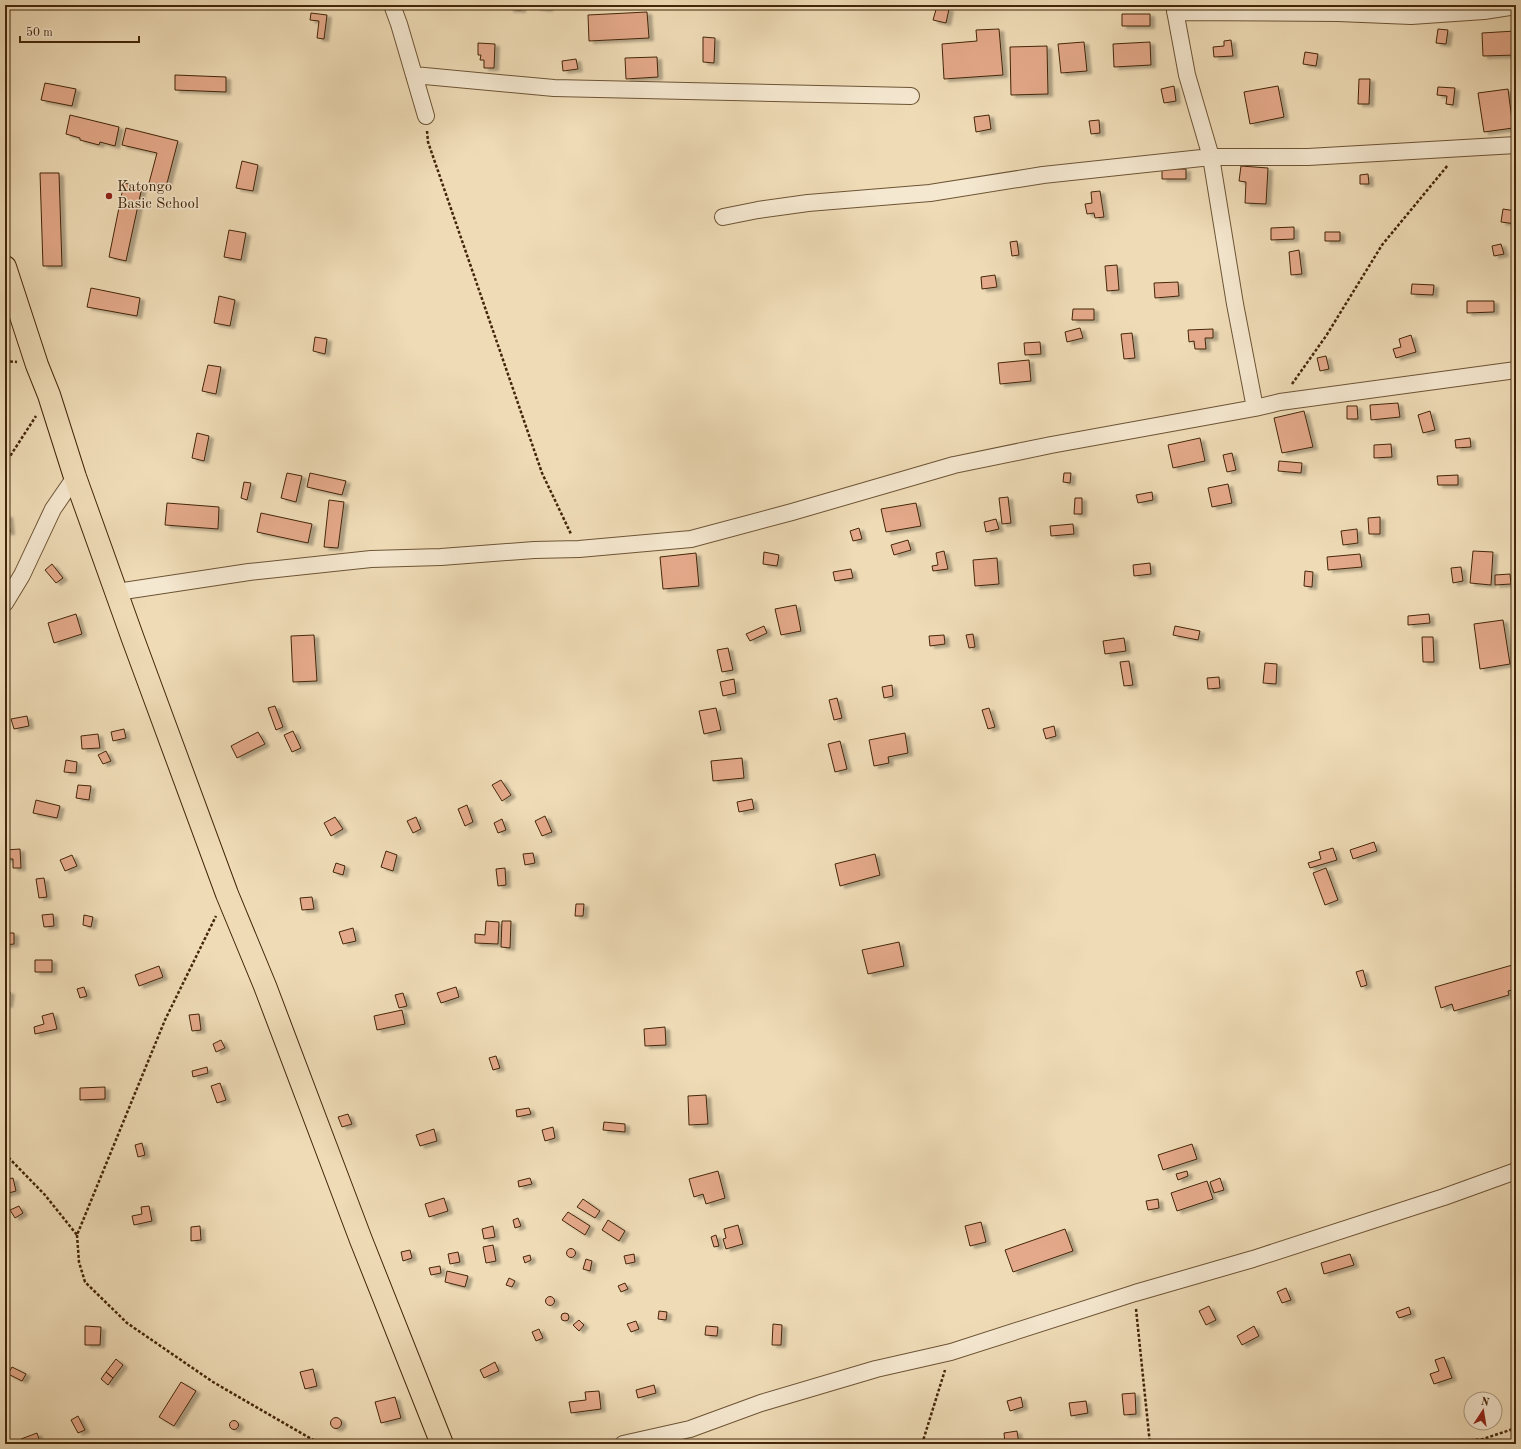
<svg xmlns="http://www.w3.org/2000/svg" width="1521" height="1449" font-family="'Old Standard TT',serif">
<defs>
<filter id="shadow"><feDropShadow dx="4.5" dy="2.5" stdDeviation="1" flood-color="#0004"/></filter>
</defs>
<rect width="100%" height="100%" fill="#efdcb7"/>
<filter id="stains"><feTurbulence type="fractalNoise" baseFrequency=".005" numOctaves="4"/><feColorMatrix values="0 0 0 0 .2 0 0 0 0 .09 0 0 0 0 .02 0 0 0 .5 -.17"/></filter>
<radialGradient id="worn" r=".72"><stop offset=".6" stop-color="#630" stop-opacity="0"/><stop offset="1" stop-color="#630" stop-opacity=".3"/></radialGradient>
<path fill="#e4a98a" stroke="#43260a" filter="url(#shadow)" d="M 509,5 L 521,5 L 521,10 L 509,9 Z
M 535,5 L 548,5 L 548,9 L 535,7 Z
M 937,6 L 949,9 L 946,23 L 933,20 Z
M 647,12 L 649,38 L 589,41 L 588,15 Z
M 311,13 L 327,15 L 324,39 L 317,38 L 319,21 L 310,20 Z
M 1122,14 L 1150,14 L 1150,26 L 1122,26 Z
M 999,29 L 1003,75 L 944,79 L 942,44 L 977,41 L 976,30 Z
M 1438,29 L 1448,30 L 1446,44 L 1436,43 Z
M 1515,31 L 1516,55 L 1483,56 L 1482,33 Z
M 703,37 L 715,38 L 714,63 L 703,62 Z
M 1231,40 L 1233,56 L 1214,57 L 1213,47 L 1224,46 L 1224,41 Z
M 1084,42 L 1087,71 L 1061,73 L 1058,44 Z
M 1150,42 L 1151,65 L 1114,67 L 1113,44 Z
M 478,43 L 495,44 L 494,68 L 484,68 L 484,60 L 480,60 L 481,55 L 478,55 Z
M 1047,46 L 1048,94 L 1011,95 L 1010,47 Z
M 1305,52 L 1318,54 L 1316,66 L 1303,64 Z
M 657,57 L 658,77 L 626,79 L 625,58 Z
M 576,59 L 578,69 L 563,71 L 562,61 Z
M 175,75 L 226,77 L 226,92 L 175,90 Z
M 1359,79 L 1370,79 L 1369,104 L 1358,104 Z
M 45,83 L 76,89 L 72,106 L 41,100 Z
M 1174,86 L 1176,101 L 1164,103 L 1161,89 Z
M 1278,86 L 1284,117 L 1250,124 L 1244,92 Z
M 1438,87 L 1455,88 L 1453,105 L 1446,104 L 1447,96 L 1437,95 Z
M 1508,89 L 1513,128 L 1484,132 L 1478,93 Z
M 70,115 L 119,127 L 115,146 L 100,142 L 99,145 L 80,140 L 80,138 L 66,134 Z
M 989,115 L 991,129 L 976,132 L 974,117 Z
M 1099,120 L 1100,133 L 1091,134 L 1089,121 Z
M 126,128 L 178,141 L 166,187 L 149,183 L 157,153 L 122,145 Z
M 242,161 L 258,165 L 253,191 L 236,188 Z
M 1241,166 L 1268,168 L 1266,204 L 1245,203 L 1246,182 L 1239,181 Z
M 1162,169 L 1186,169 L 1186,179 L 1162,179 Z
M 40,173 L 59,173 L 62,266 L 43,266 Z
M 1368,174 L 1369,184 L 1360,184 L 1360,175 Z
M 124,183 L 142,187 L 126,261 L 109,257 Z
M 1100,191 L 1104,217 L 1095,218 L 1094,213 L 1087,214 L 1085,204 L 1092,203 L 1091,192 Z
M 1503,209 L 1516,211 L 1516,224 L 1501,222 Z
M 1294,227 L 1294,239 L 1271,240 L 1271,228 Z
M 229,230 L 246,233 L 241,260 L 224,257 Z
M 1325,232 L 1340,232 L 1340,241 L 1325,241 Z
M 1017,241 L 1019,255 L 1012,256 L 1010,242 Z
M 1501,244 L 1504,254 L 1494,256 L 1492,246 Z
M 1299,250 L 1302,274 L 1291,275 L 1289,252 Z
M 1117,265 L 1119,290 L 1107,291 L 1105,266 Z
M 995,275 L 997,287 L 982,289 L 981,277 Z
M 1178,282 L 1179,296 L 1155,298 L 1154,283 Z
M 1412,284 L 1434,285 L 1433,295 L 1411,294 Z
M 91,288 L 140,298 L 137,316 L 87,307 Z
M 219,296 L 235,300 L 230,326 L 214,323 Z
M 1467,301 L 1494,301 L 1494,312 L 1467,313 Z
M 1073,309 L 1094,309 L 1094,320 L 1072,320 Z
M 1080,328 L 1083,338 L 1067,342 L 1065,332 Z
M 1213,329 L 1213,338 L 1205,338 L 1206,349 L 1195,349 L 1194,341 L 1189,342 L 1188,330 Z
M 1132,333 L 1135,358 L 1124,359 L 1121,334 Z
M 1411,335 L 1416,352 L 1396,358 L 1393,349 L 1401,347 L 1399,339 Z
M 315,337 L 327,339 L 325,354 L 313,351 Z
M 1040,342 L 1041,354 L 1025,355 L 1024,343 Z
M 1326,356 L 1329,369 L 1320,371 L 1317,358 Z
M 1029,360 L 1031,381 L 1000,384 L 998,363 Z
M 208,365 L 221,367 L 216,394 L 202,391 Z
M 1398,403 L 1400,417 L 1371,420 L 1370,405 Z
M 1347,406 L 1357,406 L 1358,419 L 1347,419 Z
M 1304,411 L 1313,447 L 1282,453 L 1274,418 Z
M 1430,411 L 1435,430 L 1423,433 L 1418,415 Z
M 197,433 L 209,436 L 204,461 L 192,458 Z
M 1200,438 L 1205,461 L 1173,468 L 1168,445 Z
M 1470,438 L 1471,447 L 1456,448 L 1455,440 Z
M 1391,444 L 1392,457 L 1374,458 L 1374,445 Z
M 1232,453 L 1236,470 L 1227,472 L 1223,455 Z
M 1279,461 L 1302,463 L 1301,473 L 1278,471 Z
M 287,473 L 302,476 L 296,502 L 281,498 Z
M 310,473 L 346,481 L 342,495 L 307,487 Z
M 1064,473 L 1071,473 L 1070,483 L 1063,482 Z
M 1458,475 L 1458,485 L 1438,485 L 1437,476 Z
M 244,482 L 251,483 L 247,500 L 241,498 Z
M 1228,484 L 1232,503 L 1212,507 L 1208,488 Z
M 1152,492 L 1153,500 L 1138,503 L 1136,495 Z
M 1008,497 L 1011,523 L 1002,524 L 999,498 Z
M 1075,498 L 1082,498 L 1082,514 L 1074,514 Z
M 329,500 L 344,502 L 338,548 L 324,547 Z
M 167,503 L 219,507 L 218,529 L 165,525 Z
M 916,503 L 921,526 L 886,532 L 881,509 Z
M 261,513 L 312,524 L 308,543 L 257,532 Z
M 5,515 L 8,515 L 10,532 L 5,532 Z
M 1380,517 L 1380,534 L 1369,534 L 1368,518 Z
M 996,519 L 999,529 L 986,532 L 984,522 Z
M 1073,524 L 1074,534 L 1051,536 L 1050,526 Z
M 859,528 L 862,539 L 853,541 L 850,531 Z
M 1357,529 L 1358,543 L 1343,545 L 1341,531 Z
M 908,540 L 911,550 L 894,555 L 891,545 Z
M 944,551 L 948,569 L 933,571 L 932,566 L 938,565 L 936,553 Z
M 1473,551 L 1493,552 L 1491,585 L 1470,583 Z
M 764,552 L 779,555 L 777,566 L 763,564 Z
M 696,553 L 699,586 L 663,589 L 660,557 Z
M 1360,554 L 1362,567 L 1328,570 L 1327,557 Z
M 997,558 L 999,584 L 975,586 L 973,560 Z
M 1150,563 L 1151,574 L 1134,576 L 1133,565 Z
M 52,564 L 63,578 L 56,583 L 45,570 Z
M 1461,567 L 1463,581 L 1453,583 L 1451,568 Z
M 851,569 L 853,578 L 835,581 L 833,572 Z
M 1305,571 L 1313,572 L 1312,587 L 1304,586 Z
M 1510,574 L 1511,584 L 1495,585 L 1495,575 Z
M 796,605 L 801,631 L 781,635 L 775,609 Z
M 76,614 L 82,634 L 54,643 L 48,623 Z
M 1429,614 L 1430,623 L 1408,625 L 1408,616 Z
M 1503,620 L 1510,664 L 1480,669 L 1474,624 Z
M 764,626 L 767,633 L 750,641 L 746,634 Z
M 1175,626 L 1200,631 L 1198,640 L 1173,635 Z
M 973,634 L 975,647 L 969,648 L 966,635 Z
M 314,635 L 317,681 L 293,682 L 291,636 Z
M 944,635 L 945,644 L 930,646 L 929,636 Z
M 1422,637 L 1433,637 L 1434,662 L 1423,662 Z
M 1124,638 L 1126,651 L 1105,654 L 1103,641 Z
M 728,648 L 733,670 L 722,672 L 717,650 Z
M 1129,661 L 1133,685 L 1124,686 L 1120,662 Z
M 1265,663 L 1277,664 L 1276,684 L 1263,683 Z
M 1219,677 L 1220,688 L 1208,689 L 1207,678 Z
M 734,679 L 736,693 L 723,696 L 720,682 Z
M 892,685 L 893,696 L 884,698 L 882,687 Z
M 837,698 L 842,718 L 834,720 L 829,700 Z
M 275,706 L 283,727 L 276,730 L 268,708 Z
M 716,708 L 721,730 L 704,734 L 699,711 Z
M 989,708 L 995,727 L 988,729 L 982,710 Z
M 27,716 L 29,726 L 14,729 L 11,719 Z
M 1054,726 L 1056,736 L 1046,739 L 1043,729 Z
M 124,729 L 126,738 L 113,741 L 111,732 Z
M 293,731 L 301,748 L 292,752 L 284,735 Z
M 258,732 L 265,744 L 237,758 L 231,746 Z
M 905,733 L 908,753 L 888,757 L 889,763 L 874,766 L 869,740 Z
M 98,734 L 100,748 L 82,749 L 81,736 Z
M 840,741 L 847,769 L 835,772 L 828,744 Z
M 106,751 L 111,761 L 103,764 L 98,755 Z
M 742,758 L 744,778 L 713,781 L 711,761 Z
M 66,760 L 77,762 L 76,773 L 64,772 Z
M 501,780 L 511,795 L 502,801 L 492,785 Z
M 78,785 L 91,786 L 89,800 L 76,798 Z
M 752,799 L 754,809 L 739,812 L 737,802 Z
M 36,800 L 60,806 L 57,818 L 33,813 Z
M 467,805 L 473,822 L 465,826 L 458,809 Z
M 545,816 L 552,832 L 542,836 L 535,821 Z
M 335,817 L 343,829 L 331,836 L 324,823 Z
M 416,817 L 421,829 L 413,833 L 407,821 Z
M 502,819 L 506,830 L 498,833 L 494,823 Z
M 1374,842 L 1377,851 L 1353,859 L 1350,850 Z
M 1333,848 L 1337,860 L 1310,868 L 1308,863 L 1321,859 L 1319,852 Z
M 20,849 L 21,868 L 13,868 L 13,859 L 5,859 L 5,850 Z
M 386,851 L 397,855 L 393,871 L 381,867 Z
M 533,853 L 535,863 L 525,865 L 523,854 Z
M 875,854 L 880,875 L 840,886 L 835,864 Z
M 72,855 L 77,866 L 65,871 L 60,860 Z
M 336,863 L 345,866 L 343,875 L 333,872 Z
M 505,868 L 506,885 L 498,886 L 496,869 Z
M 1326,868 L 1338,900 L 1325,905 L 1313,873 Z
M 44,878 L 47,897 L 39,898 L 36,879 Z
M 312,897 L 314,909 L 302,910 L 300,898 Z
M 576,904 L 584,904 L 583,916 L 575,916 Z
M 53,914 L 54,926 L 44,927 L 42,915 Z
M 84,915 L 93,917 L 91,927 L 83,925 Z
M 486,921 L 499,922 L 498,944 L 475,943 L 475,934 L 485,935 Z
M 502,921 L 511,921 L 510,948 L 501,947 Z
M 353,928 L 356,941 L 343,944 L 339,932 Z
M 5,933 L 14,933 L 14,944 L 5,945 Z
M 899,942 L 904,966 L 868,974 L 862,950 Z
M 35,960 L 52,960 L 52,972 L 35,972 Z
M 1516,964 L 1516,989 L 1508,991 L 1509,995 L 1454,1011 L 1452,1004 L 1441,1008 L 1435,987 Z
M 159,966 L 163,977 L 139,986 L 135,975 Z
M 1363,970 L 1367,985 L 1361,987 L 1356,972 Z
M 84,987 L 87,996 L 80,998 L 77,989 Z
M 456,987 L 459,997 L 441,1003 L 437,993 Z
M 5,991 L 10,992 L 8,1005 L 5,1004 Z
M 403,993 L 407,1006 L 399,1008 L 395,995 Z
M 402,1010 L 405,1024 L 377,1030 L 374,1016 Z
M 53,1013 L 57,1029 L 35,1034 L 34,1027 L 44,1024 L 42,1016 Z
M 199,1014 L 201,1030 L 192,1031 L 189,1015 Z
M 665,1027 L 666,1045 L 645,1046 L 644,1029 Z
M 221,1040 L 225,1048 L 216,1052 L 213,1044 Z
M 496,1056 L 500,1068 L 493,1070 L 489,1058 Z
M 207,1067 L 208,1073 L 193,1077 L 192,1071 Z
M 220,1083 L 226,1100 L 217,1103 L 211,1086 Z
M 105,1087 L 105,1099 L 80,1100 L 80,1088 Z
M 706,1095 L 708,1124 L 689,1125 L 688,1096 Z
M 529,1108 L 531,1114 L 517,1117 L 516,1110 Z
M 348,1114 L 352,1124 L 342,1127 L 338,1117 Z
M 604,1122 L 625,1124 L 625,1132 L 603,1130 Z
M 553,1127 L 555,1138 L 545,1141 L 542,1130 Z
M 434,1129 L 437,1141 L 420,1146 L 416,1135 Z
M 142,1143 L 145,1155 L 138,1157 L 135,1145 Z
M 1192,1144 L 1197,1159 L 1163,1170 L 1158,1155 Z
M 718,1171 L 725,1198 L 706,1204 L 703,1194 L 694,1197 L 689,1179 Z
M 1187,1171 L 1188,1176 L 1178,1180 L 1176,1174 Z
M 13,1178 L 16,1191 L 5,1194 L 5,1180 Z
M 530,1178 L 532,1184 L 519,1187 L 518,1181 Z
M 1220,1178 L 1224,1190 L 1214,1193 L 1210,1182 Z
M 1207,1181 L 1213,1199 L 1177,1211 L 1171,1193 Z
M 444,1198 L 448,1211 L 429,1217 L 425,1204 Z
M 583,1199 L 600,1211 L 595,1218 L 577,1207 Z
M 1158,1199 L 1159,1208 L 1148,1210 L 1146,1201 Z
M 19,1206 L 23,1213 L 15,1218 L 10,1210 Z
M 149,1206 L 152,1221 L 134,1225 L 132,1216 L 142,1214 L 141,1207 Z
M 568,1212 L 590,1226 L 585,1235 L 562,1220 Z
M 518,1218 L 521,1226 L 515,1228 L 513,1220 Z
M 608,1220 L 625,1231 L 619,1241 L 602,1230 Z
M 981,1222 L 986,1242 L 970,1246 L 965,1226 Z
M 738,1225 L 743,1244 L 726,1249 L 723,1239 L 726,1238 L 724,1229 Z
M 200,1226 L 201,1240 L 191,1241 L 191,1227 Z
M 493,1226 L 495,1237 L 484,1239 L 482,1229 Z
M 1065,1229 L 1073,1251 L 1013,1272 L 1005,1250 Z
M 716,1235 L 719,1246 L 714,1247 L 711,1237 Z
M 493,1245 L 496,1261 L 486,1263 L 483,1247 Z
M566.5 1253a4.5 4.5 0 1 1 9 0a4.5 4.5 0 1 1-9 0Z
M 410,1250 L 412,1258 L 403,1261 L 401,1252 Z
M 458,1252 L 460,1262 L 450,1264 L 448,1254 Z
M 634,1254 L 635,1262 L 626,1264 L 624,1256 Z
M 1350,1254 L 1354,1265 L 1324,1274 L 1321,1263 Z
M 530,1255 L 531,1260 L 525,1263 L 523,1257 Z
M 586,1259 L 592,1261 L 590,1271 L 583,1269 Z
M 440,1266 L 441,1273 L 431,1275 L 429,1268 Z
M 447,1271 L 468,1276 L 465,1287 L 445,1282 Z
M 509,1278 L 515,1281 L 512,1287 L 506,1285 Z
M 625,1283 L 628,1289 L 621,1292 L 618,1286 Z
M 1286,1288 L 1291,1300 L 1282,1303 L 1277,1292 Z
M545.5 1301a4.5 4.5 0 1 1 9 0a4.5 4.5 0 1 1-9 0Z
M 1209,1306 L 1216,1320 L 1206,1325 L 1199,1311 Z
M 1409,1307 L 1411,1314 L 1399,1318 L 1396,1312 Z
M 659,1311 L 667,1312 L 666,1320 L 658,1319 Z
M561 1317a4 4 0 1 1 8 0a4 4 0 1 1-8 0Z
M 579,1320 L 584,1325 L 579,1331 L 573,1325 Z
M 636,1321 L 639,1329 L 631,1332 L 627,1324 Z
M 773,1324 L 782,1325 L 781,1345 L 772,1345 Z
M 85,1326 L 101,1327 L 100,1345 L 85,1345 Z
M 706,1326 L 718,1327 L 717,1336 L 705,1335 Z
M 1254,1326 L 1259,1336 L 1242,1345 L 1237,1336 Z
M 539,1329 L 543,1338 L 536,1341 L 532,1332 Z
M 1444,1357 L 1452,1378 L 1434,1384 L 1430,1374 L 1439,1371 L 1435,1360 Z
M 116,1359 L 123,1365 L 113,1378 L 106,1372 Z
M 495,1362 L 499,1371 L 484,1378 L 480,1370 Z
M 12,1367 L 26,1374 L 22,1381 L 8,1374 Z
M 313,1369 L 317,1386 L 305,1389 L 300,1372 Z
M 106,1372 L 113,1378 L 108,1385 L 101,1379 Z
M 181,1382 L 196,1391 L 174,1426 L 159,1417 Z
M 654,1385 L 656,1393 L 638,1398 L 636,1390 Z
M 599,1391 L 601,1409 L 571,1413 L 569,1402 L 586,1400 L 585,1392 Z
M 1135,1393 L 1136,1414 L 1124,1415 L 1122,1394 Z
M 395,1397 L 401,1418 L 381,1423 L 375,1402 Z
M 1021,1397 L 1023,1407 L 1010,1411 L 1007,1401 Z
M 1086,1401 L 1088,1413 L 1071,1416 L 1069,1403 Z
M 78,1416 L 85,1430 L 78,1433 L 71,1420 Z
M330.5 1423a5.5 5.5 0 1 1 11 0a5.5 5.5 0 1 1-11 0Z
M229.5 1425a4.5 4.5 0 1 1 9 0a4.5 4.5 0 1 1-9 0Z
M 1017,1431 L 1019,1444 L 1005,1444 L 1004,1433 Z
M 37,1433 L 40,1442 L 32,1444 L 23,1444 L 21,1439 Z"/>
<g fill="none" stroke-linecap="round" stroke-linejoin="round">
<defs>
<path id="minor" d="M 392,5 L 399,24 L 426,116
M 1174,5 L 1187,75 L 1211,157 L 1235,304 L 1255,408
M 1175,12 L 1338,13 L 1411,16 L 1484,11 L 1516,6
M 414,75 L 554,88 L 911,96
M 723,217 L 758,210 L 808,203 L 930,193 L 1043,175 L 1211,157 L 1308,157 L 1516,145
M 117,592 L 249,572 L 371,559 L 441,557 L 534,550 L 579,549 L 691,539 L 792,512 L 954,465 L 1051,445 L 1255,408 L 1280,402 L 1516,370
M 5,603 L 22,575 L 53,509 L 75,477
M 623,1444 L 690,1429 L 761,1403 L 876,1369 L 951,1352 L 1135,1293 L 1253,1259 L 1444,1197 L 1516,1171"/>
<path id="primary" d="M 5,267 L 37,365 L 49,395 L 75,477 L 133,639 L 227,894 L 265,986 L 361,1240 L 442,1444"/>
</defs>
<use href="#minor" stroke="#6e5435" stroke-width="18"/>
<use href="#primary" stroke="#43260a" stroke-width="24"/>
<path stroke="#43260a" stroke-width="2.5" stroke-dasharray="3 2" stroke-linecap="butt" d="M 427,131 L 428,142 L 542,473 L 571,534
M 5,361 L 17,362
M 1292,384 L 1326,336 L 1382,245 L 1448,165
M 5,464 L 36,416
M 5,1154 L 45,1195 L 77,1235 L 165,1020 L 216,916
M 77,1235 L 79,1262 L 85,1282 L 127,1323 L 213,1382 L 320,1444
M 1136,1309 L 1150,1444
M 922,1444 L 945,1370
M 1441,1444 L 1483,1439 L 1516,1428"/>
<use href="#minor" stroke="#f5e8d0" stroke-width="16"/>
<use href="#primary" stroke="#efdcb7" stroke-width="22"/>
</g>
<circle fill="#8f2418" stroke="#f5e8d0" stroke-width="1.5" cx="109" cy="196" r="4"/>
<g text-anchor="middle" dominant-baseline="central" stroke-width="3" stroke-linejoin="round" paint-order="stroke">
<g font-size="15" fill="#43260a" stroke="#f5e8d0" text-anchor="start">
<text x="117" y="187">Katongo<tspan x="117" dy="17">Basic School</tspan></text>
</g>
</g>
<rect width="1521" height="1449" fill="none" stroke="#efdcb7" stroke-width="20"/>
<rect x="6" y="6" width="1509" height="1437" fill="none" stroke="#43260a" stroke-width="2"/>
<rect x="10" y="10" width="1501" height="1429" fill="none" stroke="#43260a"/>
<g transform="translate(1483 1411) rotate(12)"><circle r="19" fill="#f5e8d0" stroke="#ae9a81"/>
<path d="M0-3L7 15L0 10L-7 15Z" fill="#8f2418"/>
<text y="-6" font-size="11" font-weight="bold" text-anchor="middle" fill="#43260a">N</text>
</g>
<path d="M20 36v6h119v-6" fill="none" stroke="#43260a" stroke-width="2"/>
<text x="26" y="36" font-size="12" fill="#43260a" stroke="#f5e8d0" stroke-width="3" paint-order="stroke">50 m</text>
<rect width="100%" height="100%" filter="url(#stains)"/>
<rect width="100%" height="100%" fill="url(#worn)"/>
</svg>
